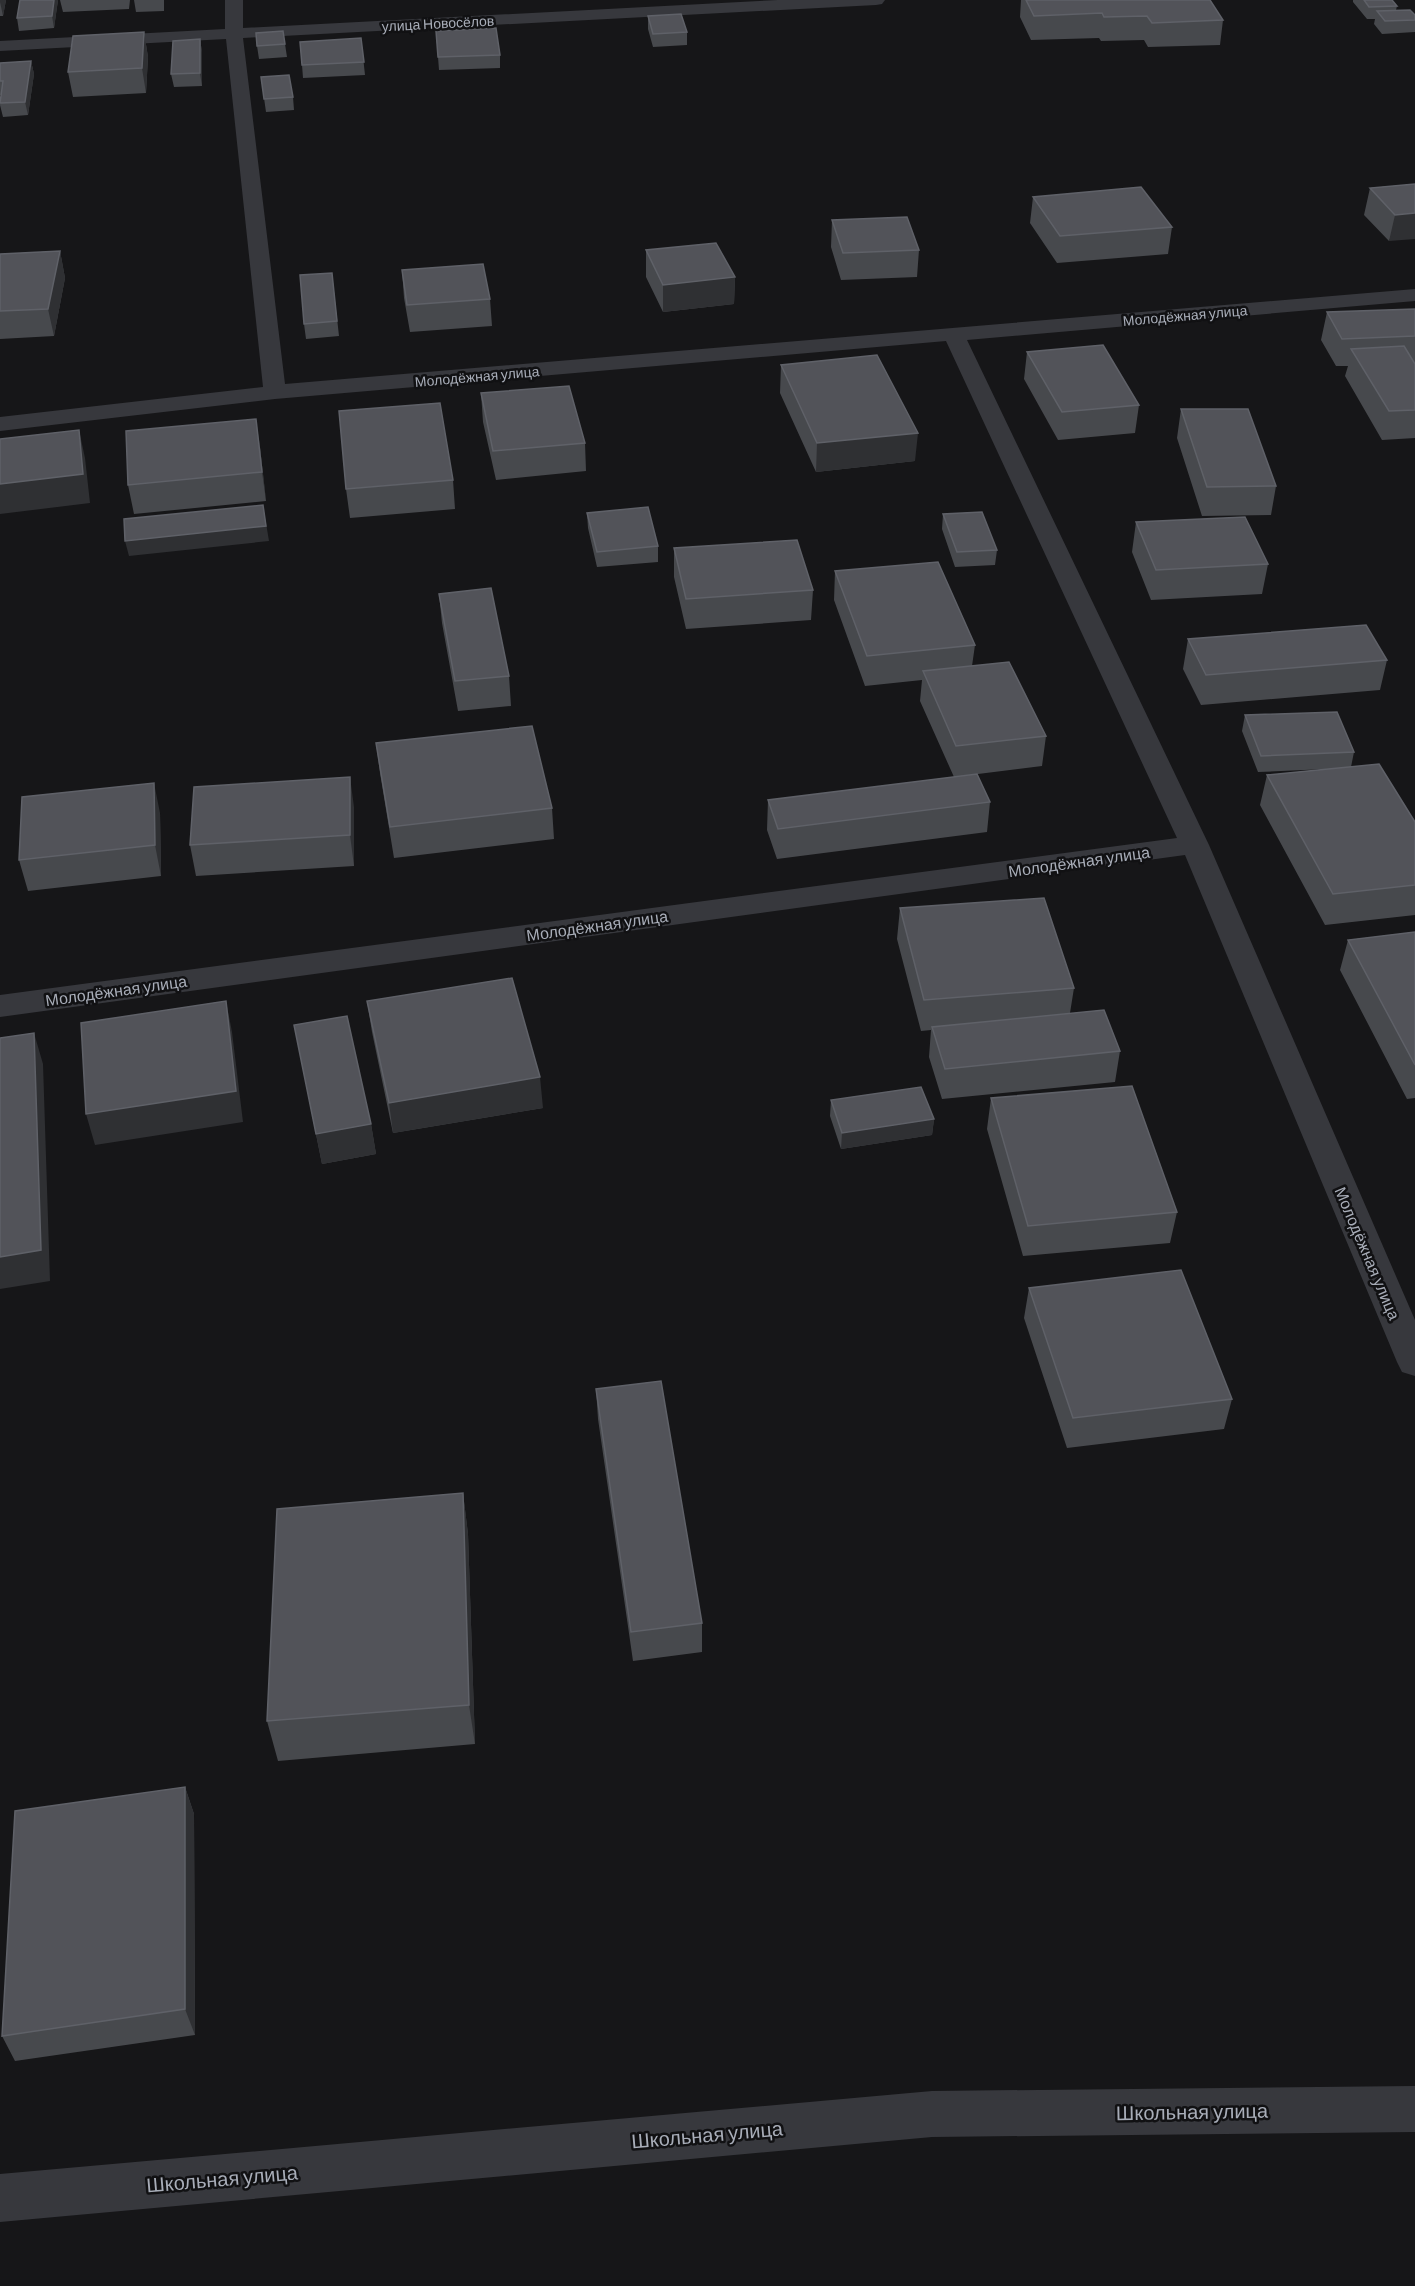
<svg xmlns="http://www.w3.org/2000/svg" width="1415" height="2286" font-family="Barlow,sans-serif">
<rect width="100%" height="100%" fill="#161618"/>
<g fill="none" stroke-linecap="round" stroke-linejoin="round">
<path fill="#37383d" fill-rule="evenodd" d="M 225,0 L 243,0 L 243,28 L 778,0 L 885,0 L 882,4 L 876,5 L 243,38 L 285,384 L 1415,289 L 1415,301 L 967,340 L 1209,845 L 1415,1320 L 1415,1376 L 1402,1372 L 1397,1362 L 1185,855 L 0,1017 L 0,995 L 1177,838 L 946,341 L 275,399 L 0,431 L 0,417 L 263,387 L 226,39 L 0,51 L 0,41 L 225,29 Z
M 1415,2086 L 1415,2132 L 932,2137 L 0,2222 L 0,2174 L 932,2091 Z"/>
</g>
<path fill="#47494d" d="M 0,0 L 6,0 L 3,16 L 0,16 Z
M 58,0 L 54,28 L 19,31 L 17,18 Z
M 60,0 L 130,0 L 129,9 L 63,12 Z
M 134,0 L 164,0 L 164,11 L 136,12 Z
M 1021,0 L 1210,0 L 1223,20 L 1220,45 L 1148,47 L 1144,40 L 1101,41 L 1099,38 L 1031,40 L 1020,17 Z
M 1353,0 L 1392,0 L 1397,6 L 1396,10 L 1415,15 L 1415,32 L 1382,34 L 1374,24 L 1375,19 L 1367,19 L 1353,2 Z
M 648,16 L 687,32 L 687,45 L 653,47 L 648,29 Z
M 283,31 L 287,57 L 259,59 L 257,46 Z
M 436,31 L 500,55 L 500,68 L 439,70 Z
M 144,32 L 148,57 L 146,93 L 73,97 L 68,72 Z
M 361,38 L 365,75 L 303,78 L 302,65 Z
M 200,39 L 202,52 L 202,86 L 174,87 L 171,74 Z
M 31,61 L 34,74 L 28,115 L 3,117 L 0,105 L 1,95 L 0,95 L 0,63 Z
M 261,77 L 293,97 L 294,110 L 266,112 Z
M 1415,184 L 1389,241 L 1364,215 L 1370,188 Z
M 1033,197 L 1172,227 L 1168,254 L 1057,263 L 1030,223 Z
M 832,220 L 919,250 L 917,277 L 841,280 L 831,247 Z
M 646,250 L 735,277 L 734,304 L 663,312 L 646,277 Z
M 60,251 L 65,278 L 54,336 L 0,339 L 0,254 Z
M 402,270 L 490,299 L 492,326 L 410,332 L 404,298 Z
M 332,273 L 339,336 L 306,339 L 304,324 Z
M 1415,309 L 1415,438 L 1382,440 L 1345,376 L 1348,366 L 1336,366 L 1321,340 L 1327,312 Z
M 1027,352 L 1139,405 L 1135,433 L 1058,440 L 1024,379 Z
M 781,365 L 915,461 L 816,472 L 780,393 Z
M 481,393 L 585,443 L 586,471 L 496,480 L 483,422 Z
M 1181,409 L 1276,486 L 1271,515 L 1202,516 L 1177,438 Z
M 260,447 L 266,501 L 134,514 L 128,485 Z
M 453,480 L 455,509 L 350,518 L 346,489 Z
M 587,513 L 658,546 L 658,562 L 597,567 L 588,528 Z
M 943,514 L 997,550 L 995,565 L 955,567 L 942,529 Z
M 1136,522 L 1268,564 L 1262,594 L 1151,600 L 1132,552 Z
M 674,548 L 813,590 L 811,620 L 686,629 L 674,577 Z
M 835,571 L 975,645 L 972,666 L 1046,736 L 1042,766 L 954,777 L 920,701 L 922,680 L 865,686 L 834,600 Z
M 439,594 L 509,676 L 511,706 L 458,711 L 442,623 Z
M 1188,639 L 1387,660 L 1380,690 L 1201,705 L 1183,669 Z
M 1245,715 L 1354,752 L 1351,767 L 1415,822 L 1415,915 L 1325,925 L 1260,805 L 1267,775 L 1327,769 L 1258,772 L 1242,731 Z
M 376,743 L 552,808 L 554,839 L 394,858 L 380,773 Z
M 768,800 L 990,802 L 987,832 L 777,859 L 767,830 Z
M 354,807 L 354,866 L 196,876 L 190,845 Z
M 160,813 L 161,876 L 28,891 L 19,860 Z
M 900,908 L 1074,988 L 1070,1013 L 1120,1051 L 1115,1082 L 942,1099 L 929,1057 L 931,1030 L 921,1031 L 897,939 Z
M 1415,932 L 1415,1098 L 1407,1099 L 1340,970 L 1348,940 Z
M 367,1001 L 543,1108 L 393,1133 L 372,1032 Z
M 294,1025 L 371,1124 L 376,1154 L 322,1164 Z
M 991,1098 L 1177,1212 L 1170,1243 L 1023,1256 L 987,1129 Z
M 831,1100 L 934,1119 L 932,1135 L 841,1149 L 830,1116 Z
M 1029,1288 L 1232,1399 L 1224,1429 L 1067,1448 L 1024,1318 Z
M 596,1389 L 702,1623 L 702,1652 L 633,1661 L 598,1419 Z
M 463,1493 L 468,1534 L 475,1744 L 278,1761 L 267,1721 Z
M 185,1787 L 194,1814 L 195,2035 L 15,2061 L 2,2036 Z"/>
<path fill="#2f3033" d="M 0,0 L 6,0 L 3,16 L 0,2 Z
M 54,0 L 58,0 L 54,28 L 52,16 Z
M 144,32 L 148,57 L 146,93 L 142,68 Z
M 200,39 L 202,52 L 202,86 L 200,73 Z
M 31,61 L 34,74 L 28,115 L 25,102 Z
M 1415,213 L 1415,239 L 1389,241 L 1395,215 Z
M 60,251 L 65,278 L 54,336 L 48,309 Z
M 735,277 L 734,304 L 663,312 L 663,285 Z
M 256,419 L 260,447 L 266,501 L 262,472 Z
M 79,430 L 85,458 L 90,503 L 0,514 L 0,484 Z
M 918,433 L 915,461 L 816,472 L 817,443 Z
M 263,505 L 269,541 L 129,556 L 125,541 Z
M 350,777 L 354,807 L 354,866 L 350,835 Z
M 154,783 L 160,813 L 161,876 L 155,845 Z
M 226,1001 L 232,1032 L 243,1122 L 95,1145 L 86,1114 Z
M 34,1033 L 43,1064 L 50,1281 L 0,1289 L 0,1257 Z
M 540,1077 L 543,1108 L 393,1133 L 389,1103 Z
M 934,1119 L 932,1135 L 841,1149 L 842,1133 Z
M 371,1124 L 376,1154 L 322,1164 L 316,1134 Z
M 463,1493 L 468,1534 L 475,1744 L 469,1705 Z
M 185,1787 L 194,1814 L 195,2035 L 185,2009 Z"/>
<path fill="#525359" stroke="#5f6168" stroke-width="1.5" d="M 20,0 L 54,0 L 52,16 L 17,18 Z
M 1026,0 L 1210,0 L 1223,20 L 1152,23 L 1147,16 L 1104,17 L 1102,13 L 1034,16 Z
M 1364,0 L 1392,0 L 1397,6 L 1369,7 Z
M 1410,10 L 1415,15 L 1415,20 L 1385,21 L 1377,11 Z
M 681,14 L 687,32 L 653,34 L 648,16 Z
M 496,28 L 500,55 L 438,57 L 436,31 Z
M 283,31 L 285,44 L 257,46 L 256,33 Z
M 144,32 L 142,68 L 68,72 L 73,36 Z
M 361,38 L 364,62 L 302,65 L 300,42 Z
M 200,39 L 200,73 L 171,74 L 173,41 Z
M 31,61 L 25,102 L 0,103 L 3,81 L 0,81 L 0,63 Z
M 289,75 L 293,97 L 264,99 L 261,77 Z
M 1415,184 L 1415,213 L 1395,215 L 1370,188 Z
M 1141,187 L 1172,227 L 1060,236 L 1033,197 Z
M 907,217 L 919,250 L 843,253 L 832,220 Z
M 716,243 L 735,277 L 663,285 L 646,250 Z
M 60,251 L 48,309 L 0,311 L 0,254 Z
M 483,264 L 490,299 L 407,305 L 402,270 Z
M 332,273 L 337,321 L 304,324 L 300,275 Z
M 1415,309 L 1415,336 L 1342,339 L 1327,312 Z
M 1103,345 L 1139,405 L 1062,412 L 1027,352 Z
M 1404,346 L 1415,364 L 1415,410 L 1389,411 L 1351,349 Z
M 877,355 L 918,433 L 817,443 L 781,365 Z
M 569,386 L 585,443 L 493,451 L 481,393 Z
M 440,403 L 453,480 L 346,489 L 339,411 Z
M 1181,409 L 1248,409 L 1276,486 L 1207,487 Z
M 256,419 L 262,472 L 128,485 L 126,431 Z
M 79,430 L 83,474 L 0,484 L 0,439 Z
M 263,505 L 266,526 L 125,541 L 124,519 Z
M 648,507 L 658,546 L 597,552 L 587,513 Z
M 982,512 L 997,550 L 957,552 L 943,514 Z
M 1245,517 L 1268,564 L 1156,570 L 1136,522 Z
M 797,540 L 813,590 L 686,599 L 674,548 Z
M 938,562 L 975,645 L 867,656 L 835,571 Z
M 491,588 L 509,676 L 455,681 L 439,594 Z
M 1366,625 L 1387,660 L 1206,675 L 1188,639 Z
M 1009,662 L 1046,736 L 956,746 L 923,671 Z
M 1337,712 L 1354,752 L 1261,756 L 1245,715 Z
M 532,726 L 552,808 L 390,827 L 376,743 Z
M 1379,764 L 1415,822 L 1415,885 L 1333,894 L 1267,775 Z
M 977,774 L 990,802 L 778,829 L 768,800 Z
M 350,777 L 350,835 L 190,845 L 194,787 Z
M 154,783 L 155,845 L 19,860 L 22,797 Z
M 1044,898 L 1074,988 L 924,1000 L 900,908 Z
M 1415,932 L 1415,1065 L 1348,940 Z
M 512,978 L 540,1077 L 389,1103 L 367,1001 Z
M 226,1001 L 236,1091 L 86,1114 L 81,1023 Z
M 1104,1010 L 1120,1051 L 945,1069 L 932,1027 Z
M 347,1016 L 371,1124 L 316,1134 L 294,1025 Z
M 34,1033 L 41,1250 L 0,1257 L 0,1038 Z
M 1132,1086 L 1177,1212 L 1028,1226 L 991,1098 Z
M 921,1087 L 934,1119 L 842,1133 L 831,1100 Z
M 1181,1270 L 1232,1399 L 1073,1418 L 1029,1288 Z
M 661,1381 L 702,1623 L 631,1632 L 596,1389 Z
M 463,1493 L 469,1705 L 267,1721 L 277,1509 Z
M 185,1787 L 185,2009 L 2,2036 L 15,1811 Z"/>
<g text-anchor="middle" dominant-baseline="central" stroke-width="5" stroke-linejoin="round" paint-order="stroke">
<g font-size="14" fill="#a8adb8" stroke="#111113">
<text transform="translate(438 23) rotate(-3)">улица Новосёлов</text>
<text transform="translate(1185 315) rotate(-5)">Молодёжная улица</text>
<text transform="translate(477 376) rotate(-5)">Молодёжная улица</text>
</g>
<g font-size="16" fill="#a8adb8" stroke="#111113">
<text transform="translate(1079 861) rotate(-8)">Молодёжная улица</text>
<text transform="translate(597 925) rotate(-8)">Молодёжная улица</text>
<text transform="translate(116 990) rotate(-8)">Молодёжная улица</text>
<text transform="translate(1368 1253) rotate(67)">Молодёжная улица</text>
</g>
<g font-size="20" fill="#a8adb8" stroke="#111113">
<text transform="translate(1192 2111) rotate(-1)">Школьная улица</text>
<text transform="translate(707 2134) rotate(-5)">Школьная улица</text>
<text transform="translate(222 2178) rotate(-5)">Школьная улица</text>
</g>
</g>
</svg>
